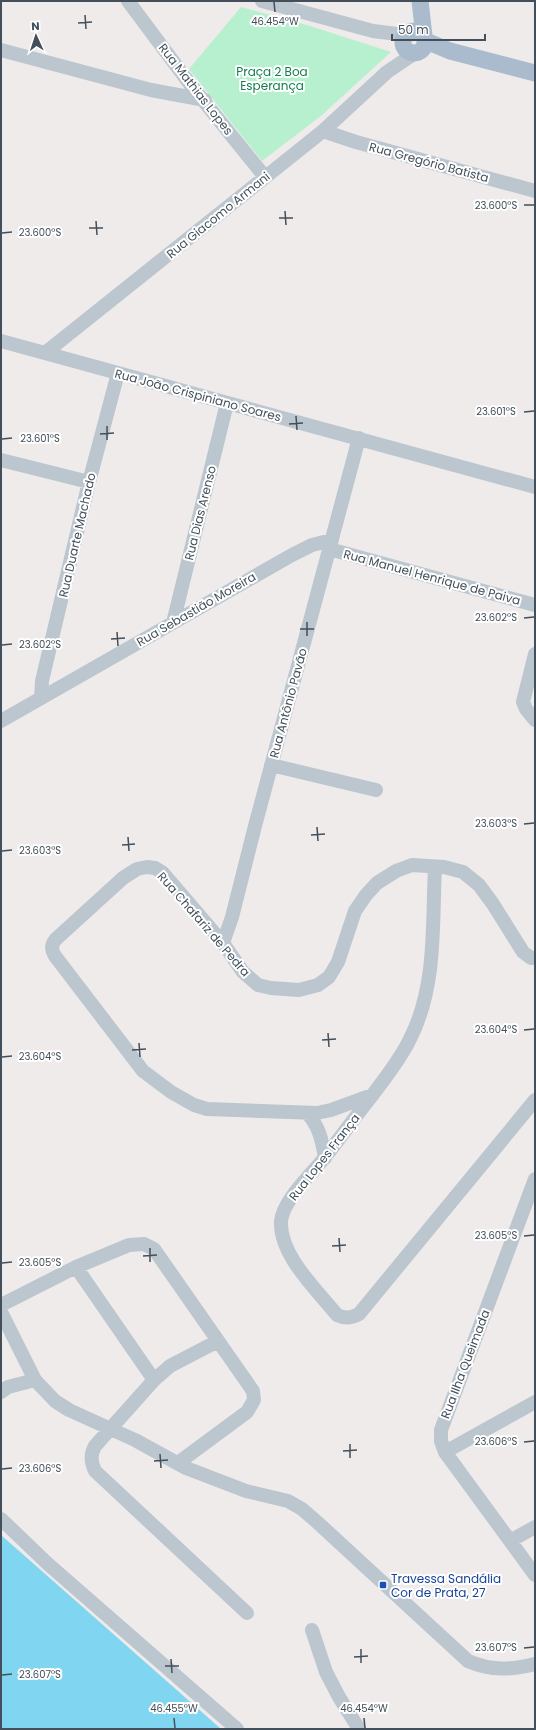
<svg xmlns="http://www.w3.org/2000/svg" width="536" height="1730" font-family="Poppins,sans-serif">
<rect width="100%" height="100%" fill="#efebeb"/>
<path fill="#b6f0ce" d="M 241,7 L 307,25 L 391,52 L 322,115 L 262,161 L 189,69 Z"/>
<path fill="#80d6f0" d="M 1,1535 L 221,1729 L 1,1729 Z"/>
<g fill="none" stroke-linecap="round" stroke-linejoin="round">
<path stroke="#bbc6cf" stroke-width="14" d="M 128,1 L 190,84 L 265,177
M 262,1 L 373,31 L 405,35
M 1,50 L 151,90 L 205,100
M 323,131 L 356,142 L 535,191
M 1,341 L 535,487
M 45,353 L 323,131 L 387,72 L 415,53
M 1,460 L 89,482
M 329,549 L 535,605
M 173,623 L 227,403
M 535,654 L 523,702 L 526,709 L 535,720
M 41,698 L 42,681 L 89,482 L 118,373
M 1,721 L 292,555 L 312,545 L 332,540
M 271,765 L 376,790
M 435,867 C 432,925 437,986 410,1039 C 400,1060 385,1078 371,1097 C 355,1117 341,1137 325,1157 C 312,1174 283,1200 281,1221 C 279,1255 317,1290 337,1315 C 346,1319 351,1318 359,1314 L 535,1100
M 223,943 L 232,917 L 255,826 L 359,438
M 372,1095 L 331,1110 L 317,1113 L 207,1109 L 194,1105 L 171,1092 L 143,1071 L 55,956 C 51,949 51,945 56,939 L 123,878 L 137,869 L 147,867 L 155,868 L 163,873 L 223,943 L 243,972 L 258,985 L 271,988 L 299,990 L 318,985 L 329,977 L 338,962 L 355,911 L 366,895 L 377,883 L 396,871 L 412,865 L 444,867 L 463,872 L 479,885 L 493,904 L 523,952 L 531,958 L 535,958
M 307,1113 C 319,1126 322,1140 325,1158
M 535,1179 L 441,1430 L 441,1441 L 445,1452 L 535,1575
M 76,1267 L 129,1245 L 144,1244 L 154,1249 L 253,1391 L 254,1400 L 247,1412 L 178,1463
M 1,1305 L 76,1267 L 154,1380
M 1,1312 L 35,1380 L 55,1401 L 69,1410 L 135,1440 L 186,1468 L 246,1491 L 288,1501 L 302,1509 L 317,1522 L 468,1661 C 491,1671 511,1670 535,1664
M 218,1341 L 170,1366 L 154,1380 L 95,1446 C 90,1455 91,1462 95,1471 L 247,1613
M 1,1392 L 8,1387 L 35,1380
M 445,1452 L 535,1402
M 1,1519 L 48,1564 L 237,1729
M 510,1541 L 535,1527
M 312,1630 L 326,1672 L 339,1697 L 359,1729"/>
<path stroke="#a9bbcd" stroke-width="17" d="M 420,1 L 424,36
M403 42a11 11 0 1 1 22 0a11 11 0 1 1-22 0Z
M 426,41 L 450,51 L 535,73"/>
</g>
<path fill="none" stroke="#434f5a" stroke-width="1.5" d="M 274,2 L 275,12M 85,15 L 86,29M 78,23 L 92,22M 524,205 L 534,205M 285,211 L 286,225M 279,218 L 293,218M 96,221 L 97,235M 89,228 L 103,228M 2,233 L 12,232M 524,412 L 534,411M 296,416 L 297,430M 289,424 L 303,423M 107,426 L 107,440M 100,434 L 114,433M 2,439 L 12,438M 524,618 L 534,617M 307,622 L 307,636M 300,629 L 314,629M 117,632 L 118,646M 111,639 L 125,638M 2,645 L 12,644M 524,824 L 534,823M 317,827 L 318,841M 311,835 L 325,834M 128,837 L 129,851M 122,845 L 135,844M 2,851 L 12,850M 524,1030 L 534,1029M 328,1033 L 329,1047M 322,1040 L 336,1039M 139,1043 L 140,1057M 132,1050 L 146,1049M 2,1057 L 12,1056M 524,1236 L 534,1235M 339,1238 L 340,1252M 332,1246 L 346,1245M 150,1248 L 150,1262M 143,1256 L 157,1255M 2,1263 L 12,1262M 524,1442 L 534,1441M 350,1444 L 350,1458M 343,1451 L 357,1450M 160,1454 L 161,1468M 154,1461 L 168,1460M 2,1469 L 12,1468M 524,1648 L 534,1647M 361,1649 L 361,1663M 354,1657 L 368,1656M 171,1659 L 172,1673M 165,1666 L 179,1666M 2,1675 L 12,1674M 174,1718 L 175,1728M 364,1718 L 365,1728"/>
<rect fill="#1a4fb4" stroke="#fff" stroke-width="1.5" x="379" y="1581" width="8" height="8" rx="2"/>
<g text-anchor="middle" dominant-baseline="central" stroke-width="4" stroke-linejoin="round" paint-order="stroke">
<g font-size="12" fill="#117e4a" stroke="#fff">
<text x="272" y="71">Praça 2 Boa<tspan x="272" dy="14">Esperança</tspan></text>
</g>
<g font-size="12" fill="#434f5a" stroke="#fff">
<text transform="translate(196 89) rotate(52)">Rua Mathias Lopes</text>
<text transform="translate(429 162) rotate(15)">Rua Gregório Batista</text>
<text transform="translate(218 215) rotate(-39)">Rua Giacomo Armani</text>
<text transform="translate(198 395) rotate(15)">Rua João Crispiniano Soares</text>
<text transform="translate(200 513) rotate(-76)">Rua Dias Arenso</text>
<text transform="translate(77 535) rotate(-77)">Rua Duarte Machado</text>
<text transform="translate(432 577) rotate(15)">Rua Manuel Henrique de Paiva</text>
<text transform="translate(196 609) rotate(-30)">Rua Sebastião Moreira</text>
<text transform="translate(288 703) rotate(-75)">Rua Antônio Pavão</text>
<text transform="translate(204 924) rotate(49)">Rua Chafariz de Pedra</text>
<text transform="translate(324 1157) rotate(-52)">Rua Lopes França</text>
<text transform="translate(465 1364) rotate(-69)">Rua Ilha Queimada</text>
</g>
<g font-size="12" fill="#164399" stroke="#fff" text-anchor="start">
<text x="391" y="1578">Travessa Sandália<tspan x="391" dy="14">Cor de Prata, 27</tspan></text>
</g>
</g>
<g font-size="10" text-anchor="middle" fill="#434f5a" stroke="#fff" stroke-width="4" stroke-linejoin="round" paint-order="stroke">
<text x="275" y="25">46.454°W</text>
<text x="496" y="209">23.600°S</text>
<text x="40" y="236">23.600°S</text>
<text x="496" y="415">23.601°S</text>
<text x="40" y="442">23.601°S</text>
<text x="496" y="621">23.602°S</text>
<text x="40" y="648">23.602°S</text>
<text x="496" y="827">23.603°S</text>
<text x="40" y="854">23.603°S</text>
<text x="496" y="1033">23.604°S</text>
<text x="40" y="1060">23.604°S</text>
<text x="496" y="1239">23.605°S</text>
<text x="40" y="1266">23.605°S</text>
<text x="496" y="1445">23.606°S</text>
<text x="40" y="1472">23.606°S</text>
<text x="496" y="1651">23.607°S</text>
<text x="40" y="1678">23.607°S</text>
<text x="174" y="1712">46.455°W</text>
<text x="364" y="1712">46.454°W</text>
</g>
<rect width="536" height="1730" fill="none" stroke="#434f5a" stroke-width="4"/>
<g transform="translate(36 36) rotate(357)" stroke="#ffffff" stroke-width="3" paint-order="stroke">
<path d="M0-3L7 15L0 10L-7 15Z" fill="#434f5a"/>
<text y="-6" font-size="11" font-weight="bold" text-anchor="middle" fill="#434f5a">N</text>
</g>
<path d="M392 34v6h93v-6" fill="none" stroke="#434f5a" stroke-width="2"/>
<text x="398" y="34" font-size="12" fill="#434f5a" stroke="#ffffff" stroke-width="3" paint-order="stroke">50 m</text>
</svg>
